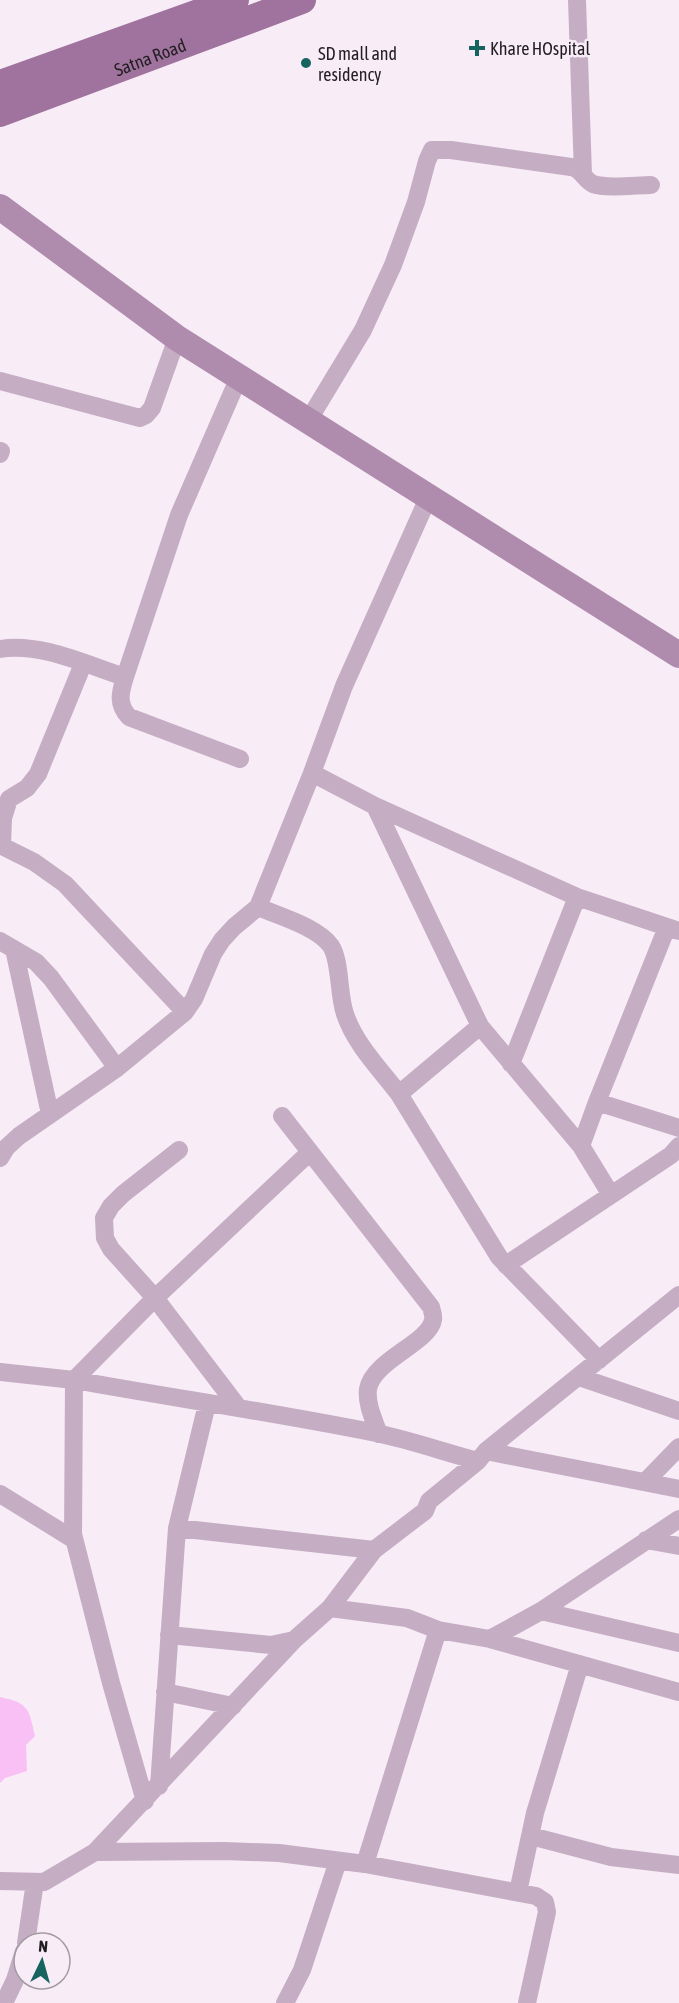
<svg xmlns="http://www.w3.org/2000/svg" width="679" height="2003" font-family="'Asap Condensed',sans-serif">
<rect width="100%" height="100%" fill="#f8ecf7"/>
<path fill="#f8c0f5" d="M 0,1697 C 29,1703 29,1709 35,1736 L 26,1745 L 27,1771 L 5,1778 L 0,1783 Z"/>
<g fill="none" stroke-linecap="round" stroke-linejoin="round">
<path stroke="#c5adc4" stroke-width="18" d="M 577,0 L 583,174
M 239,377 L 179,515 L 125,677 C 120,693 117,704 129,717 L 240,759
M 0,381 L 140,418 L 146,415 L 152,408 L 177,338
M 308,421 L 363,330 L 393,265 L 416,202 L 427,161 L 432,150 L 451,150 L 571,167 C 582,169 584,180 593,184 C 606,189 637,185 651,185
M 0,454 L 1,451
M 428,498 L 344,686 L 312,773 L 258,907 C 279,916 318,927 331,946 C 341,962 338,994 345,1014 C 355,1044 380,1069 399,1094 L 480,1026
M 0,649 C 40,642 87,665 125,677
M 312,773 L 375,806 L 577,897 L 679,931
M 375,806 L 480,1026 L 581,1146 L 597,1102 L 679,1128
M 0,845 L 34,862 L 65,884 L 185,1012
M 2,846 L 3,818 L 9,799 L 27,788 L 38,774 L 83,664
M 0,941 L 36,962 L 51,978 L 117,1068
M 14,949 L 50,1114
M 511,1064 L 577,897
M 399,1094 L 499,1257 L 599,1360
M 597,1102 L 667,927
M 282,1116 L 431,1307 C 432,1311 434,1316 433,1320 C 429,1343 373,1360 368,1389 C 366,1404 374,1420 379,1434
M 179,1150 L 123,1194 L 111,1206 L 104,1218 L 105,1238 L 111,1249 L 155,1298 L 238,1407
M 0,1158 L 6,1148 L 19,1136 L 117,1068 L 185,1012 L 194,999 L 213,954 L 222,940 L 234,927 L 258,907
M 611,1195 L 671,1155 L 679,1146
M 506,1265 L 611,1195 L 581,1146
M 0,1372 L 74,1380 L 73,1539 L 0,1494
M 579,1377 L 679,1411
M 74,1380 C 174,1398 276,1413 376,1433 C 410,1440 444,1452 478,1461 L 429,1501 L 425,1511 L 374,1550 L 330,1608 L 407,1618 L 438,1630 L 490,1639 L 679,1692
M 74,1380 L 155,1298 L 310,1152
M 207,1404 L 177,1528 L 374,1550
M 486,1451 L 679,1489
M 478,1461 L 486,1451 L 679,1295
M 645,1482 L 679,1447
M 73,1534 L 111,1683 L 145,1801
M 646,1540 L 679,1546
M 541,1611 L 679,1643
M 169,1635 L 271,1645 L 294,1640
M 490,1639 L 541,1611 L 679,1519
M 165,1692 L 233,1706
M 159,1786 L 177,1528
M 531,1836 L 611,1857 L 679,1865
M 95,1852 L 225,1851 L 279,1853 L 365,1864 L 536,1896 L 545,1902 L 547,1912 L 527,2003
M 365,1864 L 438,1630
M 0,1881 L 44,1882 L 95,1852 L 294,1640 L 330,1608
M 518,1892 L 535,1813 L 580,1664
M 26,1943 L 35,1882
M 4,2003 L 15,1980 L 24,1951
M 285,2003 L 302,1970 L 338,1861"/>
<path stroke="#af8cad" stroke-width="26" d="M 0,207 L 177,338 L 679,655"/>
<g stroke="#9f739d" stroke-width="28">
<path d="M 0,84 L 235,0"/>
<path id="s1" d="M 0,113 L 302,0"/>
</g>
</g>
<g fill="#166460" stroke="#f8ecf7" stroke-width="2">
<path d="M474 39h6v6h6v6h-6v6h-6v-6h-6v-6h6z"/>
<circle cx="306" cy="63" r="6"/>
</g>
<g text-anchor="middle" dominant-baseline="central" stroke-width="5" stroke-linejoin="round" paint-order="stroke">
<g font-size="18" fill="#221e22" stroke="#f8ecf7" text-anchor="start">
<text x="490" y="48">Khare HOspital</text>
<text x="318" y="53">SD mall and<tspan x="318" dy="21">residency</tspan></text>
</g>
<g font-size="18" fill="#221e22" stroke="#f8ecf7">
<text stroke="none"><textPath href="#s1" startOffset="160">Satna Road</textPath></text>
</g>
</g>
<g transform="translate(42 1961) rotate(5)"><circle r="28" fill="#f8ecf7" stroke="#a29aa2" stroke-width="1.5"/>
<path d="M0-4.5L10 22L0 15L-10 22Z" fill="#166460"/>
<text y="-9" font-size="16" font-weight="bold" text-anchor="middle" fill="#221e22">N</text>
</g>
</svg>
